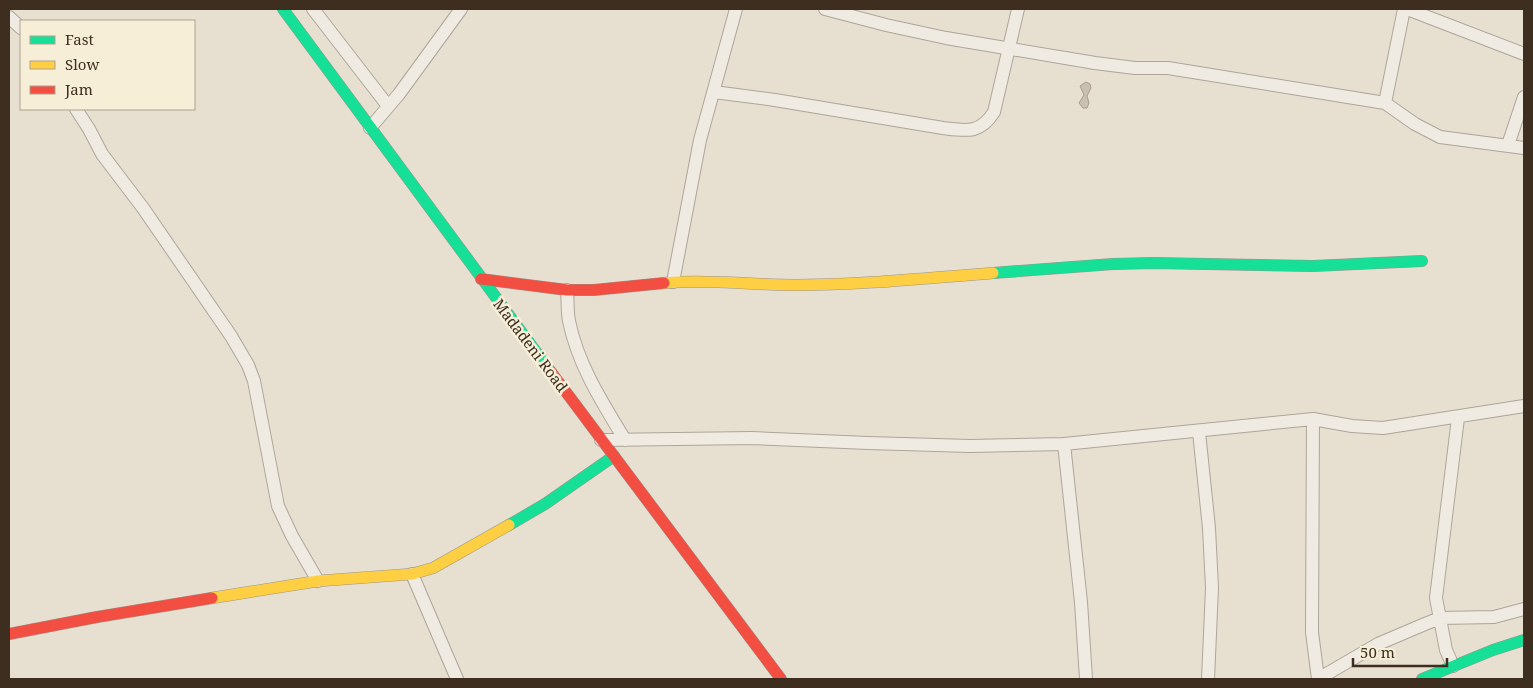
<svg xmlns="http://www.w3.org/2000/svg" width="1533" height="688" font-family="'Noto Serif',serif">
<rect width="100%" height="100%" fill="#e7e0d1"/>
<path fill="#cbbfb2" stroke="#a89c90" d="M 1086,82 L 1090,84 L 1091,88 L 1087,96 L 1089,103 L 1087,108 L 1083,108 L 1079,103 L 1084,95 L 1080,86 Z"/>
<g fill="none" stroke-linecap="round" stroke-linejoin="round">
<defs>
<path id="street" d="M 313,9 L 388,106
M 825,9 L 886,25 L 946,38 L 1095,63 L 1135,68 L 1168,68 L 1385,103 L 1415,124 L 1440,137 L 1524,148
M 1407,9 L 1524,54
M 9,17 L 21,28
M 714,92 L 775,100 L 943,128 C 967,131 980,134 994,112 L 1018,9
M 1385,103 L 1404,9
M 76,109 L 89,129 L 102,154 L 143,208 L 231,336 L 248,365 L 254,381 L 278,506 L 292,536 L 318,581
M 370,128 L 399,94 L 461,9
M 1508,145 L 1524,97
M 673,282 L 700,140 L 736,9
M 567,290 C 568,300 567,311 569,321 C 578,365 602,402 625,440
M 1313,419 L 1312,632 L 1318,679
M 1199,432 L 1209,528 L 1212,588 L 1208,679
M 601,440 L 752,438 L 868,443 L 970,446 L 1064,444 L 1313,419 L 1352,426 L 1383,428 L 1524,406
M 1064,444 L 1081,602 L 1086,679
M 412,574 L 457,679
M 1453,666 L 1446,650 L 1436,598 L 1458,418
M 1318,679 L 1378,644 L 1425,624 L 1440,618 L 1494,617 L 1524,609"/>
<path id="fast" d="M 283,9 L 551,372
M 993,273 L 1113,264 L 1154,263 L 1313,266 L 1422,261
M 509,525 L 545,504 L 614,456
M 1422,679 L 1493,650 L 1524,640"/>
<path id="slow" d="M 664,283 C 707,279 751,285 794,285 C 861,285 927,278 993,273
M 212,598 L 318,581 L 412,574 L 433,568 L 509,525"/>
<path id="jam" d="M 481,279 L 567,290 L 594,290 L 664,283
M 551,372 L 781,679
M 9,634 L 97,617 L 212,598"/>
</defs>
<use href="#street" stroke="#ada599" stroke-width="14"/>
<use href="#fast" stroke="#9c958a" stroke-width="12"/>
<use href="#slow" stroke="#9c958a" stroke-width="12"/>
<use href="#jam" stroke="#9c958a" stroke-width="12"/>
<use href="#street" stroke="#efebe3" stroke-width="12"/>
<use href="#fast" stroke="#16e098" stroke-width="11"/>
<use href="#slow" stroke="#ffcf43" stroke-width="11"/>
<use href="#jam" stroke="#f24e42" stroke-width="11"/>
</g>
<g text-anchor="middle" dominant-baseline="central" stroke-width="5" stroke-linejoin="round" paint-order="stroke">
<g font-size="15" fill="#3d2e20" stroke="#f7eed8">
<text transform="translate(531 345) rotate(53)">Madadeni Road</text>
</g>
</g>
<rect width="1533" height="688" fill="none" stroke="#3d2e20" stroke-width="20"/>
<rect x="20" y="20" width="175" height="90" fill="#f7eed8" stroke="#ada18e"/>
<rect x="30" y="36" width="25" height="8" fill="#16e098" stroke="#ada18e"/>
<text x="65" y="45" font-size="15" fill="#3d2e20">Fast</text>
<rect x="30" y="61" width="25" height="8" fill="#ffcf43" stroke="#ada18e"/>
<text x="65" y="70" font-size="15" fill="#3d2e20">Slow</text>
<rect x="30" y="86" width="25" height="8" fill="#f24e42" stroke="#ada18e"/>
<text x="65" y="95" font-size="15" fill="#3d2e20">Jam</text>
<path d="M1353 658v8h94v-8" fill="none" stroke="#3d2e20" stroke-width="2.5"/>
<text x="1360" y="658" font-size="15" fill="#3d2e20" stroke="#f7eed8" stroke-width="4" paint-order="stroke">50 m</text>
</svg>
